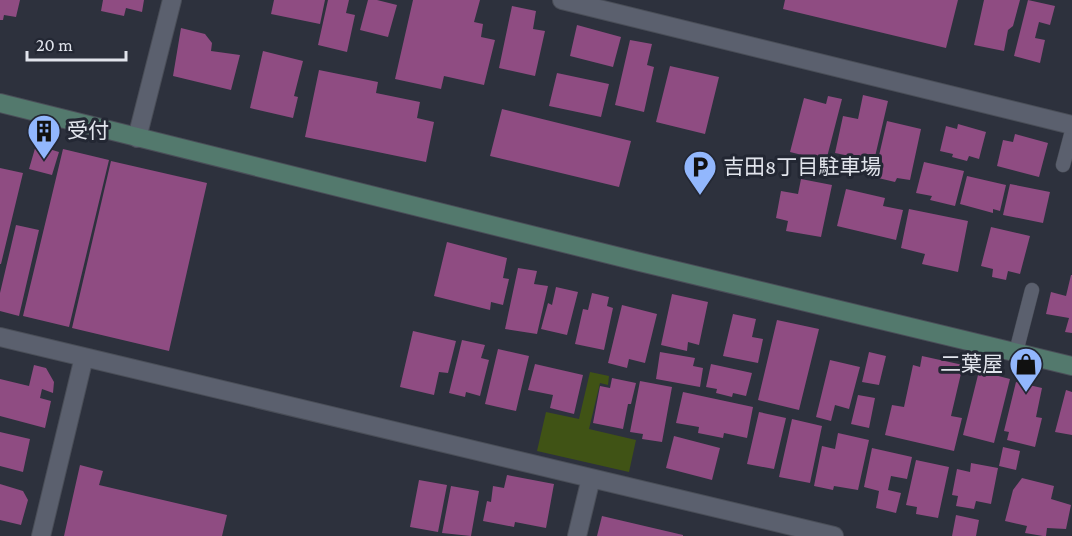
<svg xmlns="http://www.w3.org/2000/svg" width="1072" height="536" font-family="'Crimson Pro','Noto Sans JP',serif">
<rect width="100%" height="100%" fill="#2d313d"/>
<path fill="#405315" d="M 590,372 L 609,376 L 608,385 L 600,383 L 589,429 L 636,440 L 629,472 L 537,451 L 546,412 L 579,419 Z"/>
<path fill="#8f4c82" d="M 0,0 L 20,0 L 16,17 L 4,15 L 3,20 L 0,20 Z
M 103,0 L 144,0 L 142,12 L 126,8 L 124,16 L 101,11 Z
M 274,0 L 325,0 L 320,24 L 271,14 Z
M 328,0 L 349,0 L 346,13 L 355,15 L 347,52 L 318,45 Z
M 368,0 L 377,0 L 397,5 L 388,37 L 360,30 Z
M 413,0 L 480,0 L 474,22 L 483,24 L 481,37 L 495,40 L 484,85 L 444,76 L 441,89 L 395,79 Z
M 785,0 L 958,0 L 946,48 L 783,9 Z
M 984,0 L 1020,0 L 1013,26 L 1008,30 L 1004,51 L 974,45 Z
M 1028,0 L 1055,6 L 1050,25 L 1039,22 L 1035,38 L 1045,40 L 1040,63 L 1014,56 Z
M 512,6 L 536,11 L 533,29 L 545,31 L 535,76 L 499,68 Z
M 577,25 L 621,37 L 613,67 L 570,56 Z
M 181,28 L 205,34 L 212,43 L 211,51 L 240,55 L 231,90 L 173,76 Z
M 630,40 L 652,44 L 647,65 L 654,67 L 644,112 L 615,105 Z
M 263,51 L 303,61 L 294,96 L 298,97 L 293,118 L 250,108 Z
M 670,66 L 719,77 L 705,134 L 656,122 Z
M 319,70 L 378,82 L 376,93 L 420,102 L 417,118 L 434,122 L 426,162 L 305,137 Z
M 557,73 L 609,84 L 601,117 L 549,106 Z
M 863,95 L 888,101 L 874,161 L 835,153 L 843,116 L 858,119 Z
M 828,96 L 842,99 L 826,161 L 790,152 L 804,98 L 826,104 Z
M 502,109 L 631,141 L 619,187 L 490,156 Z
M 887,121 L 921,129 L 910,180 L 897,178 L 895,182 L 874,177 Z
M 958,124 L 986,132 L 979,159 L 969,156 L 967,161 L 952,157 L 953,154 L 940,151 L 946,126 L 957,129 Z
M 1015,134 L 1048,143 L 1039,177 L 997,166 L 1003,140 L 1013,142 Z
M 36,145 L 59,152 L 52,175 L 29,169 Z
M 63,149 L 109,160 L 69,327 L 23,316 Z
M 111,161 L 207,183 L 169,351 L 72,328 Z
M 924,162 L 964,171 L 955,206 L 930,200 L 932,196 L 916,193 Z
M 0,168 L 23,173 L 1,264 L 0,264 Z
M 967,176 L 1006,185 L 1000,211 L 993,209 L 993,213 L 960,204 Z
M 801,179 L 832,185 L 821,237 L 786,231 L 788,221 L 776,218 L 781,191 L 798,194 Z
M 1010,184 L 1050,192 L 1043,223 L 1003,215 Z
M 846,189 L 885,198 L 883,206 L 903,210 L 896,240 L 837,226 Z
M 909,209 L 968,221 L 958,272 L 922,264 L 925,254 L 901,248 Z
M 16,225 L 39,230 L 19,316 L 0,311 L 0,293 Z
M 991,227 L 1030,236 L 1020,274 L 1008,271 L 1006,280 L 992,277 L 993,269 L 981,266 Z
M 447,242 L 507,258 L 503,278 L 509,279 L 503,305 L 491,302 L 490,310 L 434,296 Z
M 518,268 L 537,271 L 534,284 L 548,286 L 537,334 L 505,329 Z
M 1071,275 L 1072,275 L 1072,333 L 1065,332 L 1069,318 L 1046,314 L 1051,292 L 1066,296 Z
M 556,287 L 578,292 L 567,335 L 541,329 L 548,303 L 552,305 Z
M 592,293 L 609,297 L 607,306 L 613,308 L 604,350 L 575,344 L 583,309 L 588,310 Z
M 672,294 L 708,302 L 699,345 L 688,342 L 687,351 L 661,345 Z
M 622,305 L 657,314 L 645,363 L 629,359 L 627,368 L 608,363 Z
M 733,314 L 756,319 L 752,337 L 763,339 L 758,363 L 723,356 Z
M 777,320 L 819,329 L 799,410 L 758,400 Z
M 413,331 L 456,341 L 448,373 L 439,372 L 434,395 L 400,387 Z
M 462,340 L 485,345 L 481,358 L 489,360 L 480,396 L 466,392 L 465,397 L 449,393 Z
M 498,349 L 529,356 L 516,411 L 485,404 Z
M 660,352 L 695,358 L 693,366 L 703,368 L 700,387 L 656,379 Z
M 869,352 L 886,356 L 879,385 L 862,382 Z
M 922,356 L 963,365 L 951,416 L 962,418 L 954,451 L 885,435 L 892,405 L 904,407 L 913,365 L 920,367 Z
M 830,360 L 860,367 L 849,409 L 835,405 L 831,421 L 816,417 Z
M 535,364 L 583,375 L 574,414 L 550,408 L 553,395 L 528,390 Z
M 711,364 L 752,373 L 746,396 L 733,393 L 732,397 L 716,393 L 717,389 L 706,387 Z
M 34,365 L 46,368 L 54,382 L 53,393 L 42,389 L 40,398 L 51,401 L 45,428 L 0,416 L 0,379 L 29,386 Z
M 979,371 L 1010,379 L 994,443 L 963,435 Z
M 612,378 L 636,383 L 631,404 L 628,404 L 623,429 L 593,423 L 600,386 L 610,388 Z
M 640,381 L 672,387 L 662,442 L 642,439 L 643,434 L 630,432 Z
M 1016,382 L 1042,388 L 1036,417 L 1042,418 L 1035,447 L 1007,440 L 1009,432 L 1004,431 Z
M 1066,390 L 1072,392 L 1072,435 L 1055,432 Z
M 683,392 L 753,407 L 747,438 L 724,433 L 723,438 L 698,433 L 699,427 L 676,423 Z
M 858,395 L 875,398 L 869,428 L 851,424 Z
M 759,412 L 786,418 L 774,469 L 747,464 Z
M 792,419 L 822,426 L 810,483 L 779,477 Z
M 0,432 L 30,439 L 23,472 L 0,466 Z
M 838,433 L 869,440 L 858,490 L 834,486 L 833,490 L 814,486 L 822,446 L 835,449 Z
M 674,436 L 720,448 L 712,480 L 666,468 Z
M 1003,447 L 1020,451 L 1016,470 L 999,466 Z
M 872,448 L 912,457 L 907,479 L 891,476 L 888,490 L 901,493 L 896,513 L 876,508 L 879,491 L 864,487 Z
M 916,460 L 949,467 L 938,518 L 916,514 L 917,507 L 906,505 Z
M 971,463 L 998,468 L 991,504 L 976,501 L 974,509 L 956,506 L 958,496 L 952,495 L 957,469 L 970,472 Z
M 80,465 L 103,471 L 99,485 L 227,515 L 222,536 L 64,536 Z
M 507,475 L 554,484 L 546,528 L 515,522 L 514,527 L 483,521 L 487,501 L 491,502 L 493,486 L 504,488 Z
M 1022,478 L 1054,486 L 1051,499 L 1071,505 L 1066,529 L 1047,528 L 1046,536 L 1043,536 L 1025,533 L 1027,526 L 1005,521 L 1013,490 Z
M 419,480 L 447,485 L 438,532 L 410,527 Z
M 0,484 L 23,491 L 28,500 L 21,525 L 0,520 Z
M 451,486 L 479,491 L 471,536 L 442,533 Z
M 956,515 L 979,520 L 976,536 L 952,536 Z
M 602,516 L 683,535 L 683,536 L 597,536 Z"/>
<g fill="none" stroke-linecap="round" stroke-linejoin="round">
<defs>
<path id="lane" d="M 1063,165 L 1072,131
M 1016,352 L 1032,290"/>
<path id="street" d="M 562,0 L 1072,125
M 137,138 L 172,0
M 0,337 L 834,536
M 41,536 L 84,357
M 577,536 L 591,478"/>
<path id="secondary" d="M 0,103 L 640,262 L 1072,366"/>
</defs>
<use href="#lane" stroke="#4a4e58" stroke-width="15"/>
<use href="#street" stroke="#4a4e58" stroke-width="20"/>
<use href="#secondary" stroke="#4a4e58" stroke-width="20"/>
<use href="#lane" stroke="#5b606e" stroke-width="14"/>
<use href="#street" stroke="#5b606e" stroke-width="18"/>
<use href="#secondary" stroke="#53796d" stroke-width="18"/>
</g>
<defs>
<symbol id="building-pin" viewBox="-11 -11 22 30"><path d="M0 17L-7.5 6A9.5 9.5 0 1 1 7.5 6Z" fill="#92b7fd" stroke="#232733"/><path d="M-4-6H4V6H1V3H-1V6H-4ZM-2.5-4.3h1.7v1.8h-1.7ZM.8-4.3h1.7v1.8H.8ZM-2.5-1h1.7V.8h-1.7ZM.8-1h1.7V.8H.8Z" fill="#111"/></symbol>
<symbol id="parking-pin" viewBox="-11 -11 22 30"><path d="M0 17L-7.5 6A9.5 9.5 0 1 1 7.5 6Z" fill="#92b7fd" stroke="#232733"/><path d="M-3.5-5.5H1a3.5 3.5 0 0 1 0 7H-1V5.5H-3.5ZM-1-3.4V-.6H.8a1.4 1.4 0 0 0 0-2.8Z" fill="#111"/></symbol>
<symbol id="shop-pin" viewBox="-11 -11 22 30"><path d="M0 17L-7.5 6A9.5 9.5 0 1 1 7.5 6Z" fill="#92b7fd" stroke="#232733"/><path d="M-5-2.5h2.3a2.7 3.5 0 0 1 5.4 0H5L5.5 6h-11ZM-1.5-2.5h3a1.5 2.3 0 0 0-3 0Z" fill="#111"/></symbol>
</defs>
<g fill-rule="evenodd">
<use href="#building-pin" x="25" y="112" width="38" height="52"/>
<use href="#parking-pin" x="681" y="148" width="38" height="52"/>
<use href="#shop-pin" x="1007" y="345" width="38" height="52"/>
</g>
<g text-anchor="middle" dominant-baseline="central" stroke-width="6" stroke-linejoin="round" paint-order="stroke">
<g font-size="21" fill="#e1e4ec" stroke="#232733" text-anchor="start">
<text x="67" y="131">受付</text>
<text x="723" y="167">吉田8丁目駐車場</text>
<text x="1003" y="364" text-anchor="end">二葉屋</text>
</g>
</g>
<path d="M27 51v9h99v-9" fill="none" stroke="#e1e4ec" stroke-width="3"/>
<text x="36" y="51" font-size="18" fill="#e1e4ec" stroke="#232733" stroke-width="4.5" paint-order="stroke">20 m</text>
</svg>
